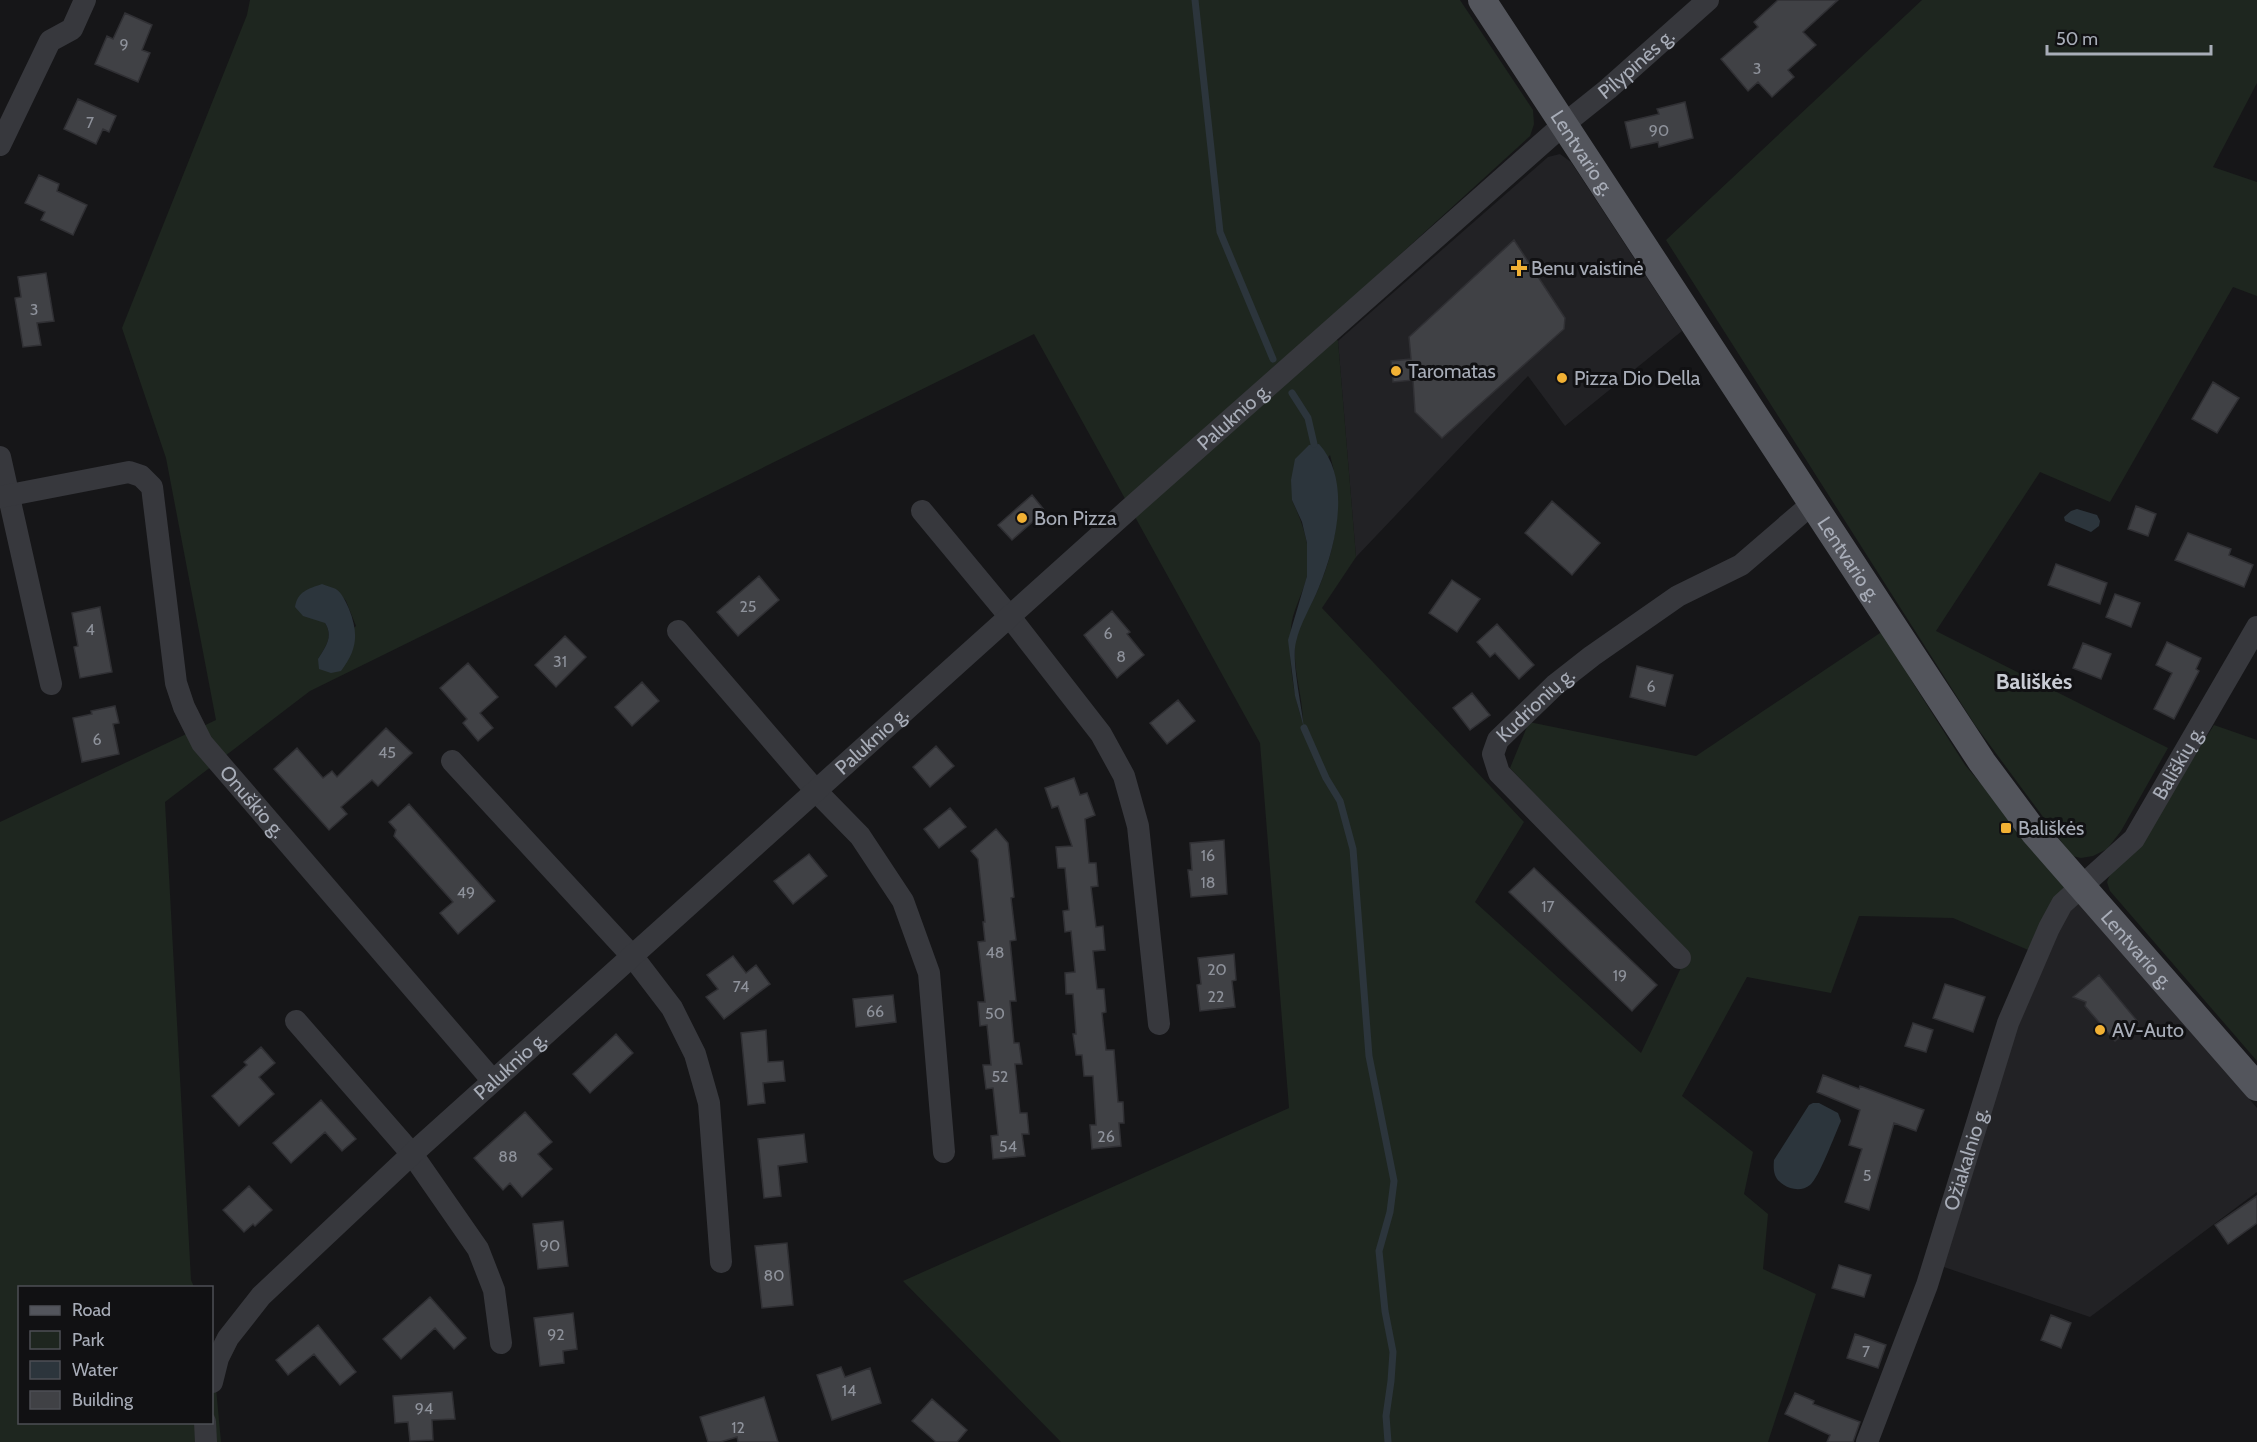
<svg xmlns="http://www.w3.org/2000/svg" width="2257" height="1442" font-family="Cabin,sans-serif">
<rect width="100%" height="100%" fill="#161618"/>
<path fill="#222225" d="M 1560,154 L 1571,162 L 1682,331 L 1565,426 L 1528,376 L 1356,557 L 1338,341 L 1548,157 Z
M 2067,885 L 2257,1108 L 2257,1192 L 2090,1317 L 1941,1266 L 2033,952 Z"/>
<path fill="#1e261f" fill-rule="evenodd" d="M 250,0 L 1460,0 L 1533,110 L 1534,124 L 1530,136 L 1324,324 L 1338,341 L 1356,557 L 1322,608 L 1524,822 L 1475,902 L 1641,1053 L 1686,957 L 1510,768 L 1529,722 L 1696,756 L 1883,631 L 1913,683 L 1965,765 L 2067,885 L 2033,952 L 1953,918 L 1859,916 L 1831,993 L 1747,977 L 1682,1096 L 1753,1152 L 1744,1194 L 1768,1214 L 1763,1269 L 1816,1294 L 1768,1442 L 1061,1442 L 903,1281 L 1289,1108 L 1260,743 L 1034,334 L 310,691 L 165,802 L 191,1280 L 194,1287 L 20,1288 L 20,1422 L 212,1422 L 212,1345 L 221,1442 L 0,1442 L 0,822 L 216,720 L 166,458 L 122,328 L 247,15 ZM 1330,455 C 1344,503 1336,550 1316,594 C 1309,609 1296,629 1295,645 C 1293,671 1303,697 1303,723 C 1293,694 1288,659 1291,628 C 1292,612 1302,595 1306,580 C 1314,553 1303,524 1292,500 ZM 336,589 L 346,601 L 356,626 L 318,659 C 325,647 334,637 325,623 Z
M 1922,0 L 2257,0 L 2257,83 L 2213,167 L 2257,182 L 2257,296 L 2233,287 L 2110,502 L 2040,472 L 1936,631 L 2168,748 L 2121,831 L 2107,849 L 2093,856 L 2081,858 L 2072,856 L 1975,725 L 1666,240 Z
M 2214,725 L 2257,740 L 2257,1061 L 2110,891 L 2107,882 L 2110,875 L 2192,760 Z"/>
<path fill="#2c353c" d="M 1319,444 C 1352,480 1336,546 1319,587 C 1312,605 1300,623 1296,642 C 1291,660 1302,707 1304,728 L 1295,696 L 1288,640 L 1307,576 L 1307,543 L 1302,522 L 1292,500 L 1291,480 L 1295,459 L 1309,445 Z
M 2077,509 L 2097,515 L 2100,521 L 2099,526 L 2091,532 L 2065,521 L 2064,517 L 2071,511 Z
M 322,584 C 326,586 332,587 336,589 C 342,593 346,602 349,609 C 359,634 357,650 341,671 L 331,673 L 319,669 L 318,659 C 325,647 334,637 325,623 L 303,616 L 295,607 C 298,591 308,589 322,584 Z
M 1813,1103 L 1819,1103 L 1838,1113 L 1841,1121 C 1835,1134 1819,1178 1810,1185 C 1803,1191 1791,1190 1784,1185 C 1774,1179 1773,1171 1774,1160 L 1809,1105 Z"/>
<g fill="none" stroke-linecap="round" stroke-linejoin="round">
<path stroke="#2c353c" stroke-width="7" d="M 1195,0 L 1220,232 L 1273,359
M 1292,393 L 1308,418 L 1314,444
M 1304,728 L 1326,778 L 1340,801 L 1353,849 L 1369,1056 L 1394,1181 L 1390,1212 L 1379,1251 L 1385,1311 L 1393,1352 L 1391,1381 L 1386,1416 L 1388,1442"/>
</g>
<path fill="#404145" stroke="#303034" stroke-width="1.5" d="M 1778,0 L 1838,0 L 1803,32 L 1816,45 L 1788,70 L 1794,77 L 1772,97 L 1758,82 L 1748,91 L 1721,59 L 1758,27 L 1754,22 Z
M 125,13 L 152,25 L 142,50 L 150,53 L 138,82 L 95,64 L 107,36 L 113,39 Z
M 78,99 L 116,116 L 109,132 L 103,129 L 96,144 L 64,129 Z
M 1685,102 L 1693,138 L 1659,147 L 1658,142 L 1631,148 L 1625,122 L 1659,114 L 1657,109 Z
M 39,175 L 59,184 L 57,191 L 87,205 L 73,235 L 41,220 L 45,212 L 25,203 Z
M 1514,240 L 1565,318 L 1564,329 L 1442,438 L 1415,412 L 1413,380 L 1393,382 L 1391,361 L 1411,359 L 1409,337 Z
M 46,273 L 54,321 L 37,323 L 41,345 L 23,347 L 15,298 L 21,297 L 18,277 Z
M 2213,382 L 2239,398 L 2217,433 L 2192,419 Z
M 1032,495 L 1045,511 L 1012,540 L 998,525 Z
M 1552,501 L 1600,543 L 1572,575 L 1525,533 Z
M 2136,506 L 2156,514 L 2148,536 L 2128,529 Z
M 2188,533 L 2231,549 L 2229,555 L 2253,565 L 2244,587 L 2175,560 Z
M 2056,564 L 2107,583 L 2100,604 L 2048,585 Z
M 759,576 L 779,600 L 738,636 L 717,612 Z
M 1452,580 L 1480,599 L 1457,632 L 1429,613 Z
M 2115,594 L 2140,603 L 2131,627 L 2106,617 Z
M 100,607 L 112,672 L 80,678 L 74,647 L 78,646 L 72,613 Z
M 1112,611 L 1130,632 L 1127,634 L 1144,655 L 1117,678 L 1084,635 Z
M 1497,624 L 1534,665 L 1519,679 L 1495,653 L 1490,657 L 1477,642 Z
M 565,636 L 586,657 L 556,687 L 535,665 Z
M 2167,642 L 2201,658 L 2196,669 L 2199,671 L 2174,719 L 2154,709 L 2172,673 L 2156,665 Z
M 2083,643 L 2111,654 L 2101,679 L 2073,668 Z
M 468,663 L 498,697 L 480,713 L 493,728 L 478,741 L 463,723 L 467,719 L 440,688 Z
M 1637,666 L 1673,675 L 1665,706 L 1630,697 Z
M 642,682 L 659,701 L 632,726 L 615,707 Z
M 1472,693 L 1490,715 L 1470,730 L 1453,708 Z
M 1178,700 L 1195,721 L 1167,744 L 1150,723 Z
M 115,706 L 119,723 L 113,724 L 119,754 L 82,762 L 73,718 L 92,714 L 91,711 Z
M 386,728 L 412,753 L 378,786 L 372,780 L 341,807 L 347,814 L 329,830 L 274,769 L 297,748 L 323,778 L 332,771 L 337,777 Z
M 936,746 L 954,766 L 930,787 L 913,767 Z
M 1074,778 L 1080,795 L 1087,793 L 1095,815 L 1085,819 L 1089,863 L 1096,863 L 1098,886 L 1091,887 L 1096,927 L 1103,926 L 1105,950 L 1093,951 L 1097,989 L 1104,989 L 1106,1012 L 1102,1013 L 1106,1050 L 1114,1050 L 1118,1102 L 1123,1102 L 1124,1123 L 1119,1123 L 1121,1146 L 1092,1149 L 1090,1125 L 1096,1125 L 1093,1076 L 1084,1076 L 1082,1055 L 1076,1055 L 1073,1034 L 1076,1034 L 1073,994 L 1066,994 L 1065,973 L 1075,972 L 1071,931 L 1065,932 L 1063,911 L 1069,910 L 1065,868 L 1058,868 L 1056,847 L 1072,846 L 1058,806 L 1052,808 L 1045,788 Z
M 409,804 L 495,901 L 458,934 L 440,913 L 453,902 L 394,836 L 396,830 L 389,822 Z
M 950,808 L 966,827 L 939,848 L 924,829 Z
M 996,829 L 1008,843 L 1014,897 L 1011,898 L 1016,940 L 1010,941 L 1016,1001 L 1010,1001 L 1014,1043 L 1019,1043 L 1022,1064 L 1015,1064 L 1020,1113 L 1027,1113 L 1029,1134 L 1022,1134 L 1025,1156 L 993,1159 L 991,1136 L 998,1135 L 993,1088 L 986,1089 L 983,1065 L 991,1065 L 987,1025 L 980,1026 L 978,1002 L 985,1002 L 978,942 L 985,941 L 983,922 L 985,922 L 978,859 L 971,851 Z
M 1224,840 L 1227,894 L 1191,897 L 1188,870 L 1192,870 L 1190,843 Z
M 809,854 L 827,876 L 793,904 L 774,881 Z
M 1534,868 L 1657,985 L 1632,1011 L 1509,892 Z
M 1234,954 L 1236,980 L 1232,981 L 1235,1007 L 1200,1011 L 1197,985 L 1201,984 L 1198,958 Z
M 733,956 L 746,973 L 756,965 L 770,984 L 724,1019 L 706,997 L 718,989 L 707,975 Z
M 2099,975 L 2138,1022 L 2115,1041 L 2085,1006 L 2086,1002 L 2073,997 Z
M 1945,984 L 1985,997 L 1973,1032 L 1933,1018 Z
M 893,995 L 896,1022 L 856,1027 L 853,999 Z
M 1913,1023 L 1933,1030 L 1926,1052 L 1905,1046 Z
M 766,1030 L 768,1062 L 783,1061 L 785,1081 L 763,1083 L 765,1103 L 748,1105 L 741,1033 Z
M 616,1034 L 633,1053 L 590,1093 L 573,1074 Z
M 261,1047 L 275,1063 L 259,1077 L 274,1094 L 239,1126 L 212,1096 L 247,1065 L 244,1062 Z
M 1823,1075 L 1859,1089 L 1860,1086 L 1924,1110 L 1916,1131 L 1894,1123 L 1869,1210 L 1845,1202 L 1862,1149 L 1849,1145 L 1860,1110 L 1817,1092 Z
M 321,1100 L 356,1139 L 342,1151 L 325,1132 L 291,1163 L 273,1143 Z
M 525,1112 L 552,1142 L 538,1154 L 552,1169 L 522,1197 L 510,1183 L 503,1190 L 474,1158 Z
M 804,1134 L 807,1162 L 778,1166 L 781,1196 L 764,1198 L 758,1139 Z
M 249,1186 L 272,1210 L 255,1226 L 253,1224 L 244,1232 L 223,1210 Z
M 2257,1196 L 2257,1223 L 2228,1244 L 2215,1225 Z
M 563,1221 L 568,1266 L 538,1269 L 533,1224 Z
M 787,1243 L 793,1305 L 762,1308 L 755,1246 Z
M 1839,1265 L 1871,1275 L 1864,1297 L 1832,1288 Z
M 430,1297 L 466,1338 L 454,1349 L 435,1328 L 401,1359 L 383,1339 Z
M 573,1313 L 577,1349 L 563,1351 L 564,1363 L 540,1366 L 534,1318 Z
M 2051,1315 L 2071,1323 L 2061,1348 L 2041,1340 Z
M 318,1325 L 356,1372 L 340,1385 L 314,1354 L 288,1375 L 276,1360 Z
M 1855,1334 L 1886,1345 L 1878,1368 L 1847,1358 Z
M 841,1367 L 845,1377 L 870,1368 L 881,1403 L 832,1420 L 817,1375 Z
M 452,1392 L 455,1419 L 432,1420 L 433,1440 L 410,1441 L 408,1422 L 395,1423 L 393,1396 Z
M 1795,1393 L 1814,1401 L 1813,1404 L 1860,1422 L 1853,1442 L 1827,1442 L 1830,1435 L 1785,1414 Z
M 764,1397 L 778,1442 L 738,1442 L 737,1437 L 720,1442 L 708,1442 L 700,1417 Z
M 932,1399 L 967,1430 L 957,1442 L 936,1442 L 912,1421 Z"/>
<g fill="none" stroke-linecap="round" stroke-linejoin="round">
<g stroke="#37383d" stroke-width="22">
<path d="M 0,145 L 50,41 L 72,29 L 85,0"/>
<path d="M 0,457 L 51,684"/>
<path id="s1" d="M 0,497 L 129,472 L 141,476 L 152,487 L 176,683 L 184,707 L 202,743 L 493,1081"/>
<path d="M 922,511 L 1010,617 L 1101,734 L 1124,776 L 1138,826 L 1159,1024"/>
<path d="M 678,631 L 816,791 L 860,836 L 903,901 L 929,973 L 944,1152"/>
<path d="M 452,761 L 633,957 L 672,1008 L 695,1054 L 709,1103 L 721,1262"/>
<path id="s2" d="M 1680,958 L 1499,773 L 1493,754 L 1498,740 L 1555,685 L 1592,656 L 1678,596 L 1741,565 L 1813,503"/>
<path d="M 296,1021 L 412,1154 L 478,1249 L 494,1290 L 501,1343"/>
<path id="s3" d="M 212,1382 L 218,1358 L 228,1338 L 261,1296 L 412,1154 L 1127,511 L 1563,125 L 1608,89 L 1708,0"/>
<path d="M 205,1422 L 206,1442"/>
<path id="s4" d="M 1867,1442 L 1927,1285 L 2008,1023 L 2049,928 L 2062,904 L 2134,839 L 2257,627"/>
</g>
<path stroke="#53555c" stroke-width="28" id="s5" d="M 1482,0 L 1982,762 L 2034,832 L 2257,1087"/>
</g>
<g fill="#f2b134" stroke="#111113" stroke-width="2">
<path d="M1516 259h6v6h6v6h-6v6h-6v-6h-6v-6h6z"/>
<circle cx="1396" cy="371" r="6"/>
<circle cx="1562" cy="378" r="6"/>
<circle cx="1022" cy="518" r="6"/>
<rect x="2000" y="822" width="12" height="12" rx="3"/>
<circle cx="2100" cy="1030" r="6"/>
</g>
<g text-anchor="middle" dominant-baseline="central" stroke-width="6" stroke-linejoin="round" paint-order="stroke">
<g font-size="16" fill="#8e929b">
<text x="124" y="44">9</text>
<text x="1757" y="68">3</text>
<text x="90" y="122">7</text>
<text x="1659" y="130">90</text>
<text x="34" y="309">3</text>
<text x="748" y="606">25</text>
<text x="90" y="629">4</text>
<text x="1108" y="633">6</text>
<text x="1121" y="656">8</text>
<text x="560" y="661">31</text>
<text x="1651" y="686">6</text>
<text x="97" y="739">6</text>
<text x="387" y="752">45</text>
<text x="1208" y="855">16</text>
<text x="1208" y="882">18</text>
<text x="466" y="892">49</text>
<text x="1548" y="906">17</text>
<text x="995" y="952">48</text>
<text x="1217" y="969">20</text>
<text x="1620" y="975">19</text>
<text x="741" y="986">74</text>
<text x="1216" y="996">22</text>
<text x="875" y="1011">66</text>
<text x="995" y="1013">50</text>
<text x="1000" y="1076">52</text>
<text x="1106" y="1136">26</text>
<text x="1008" y="1146">54</text>
<text x="508" y="1156">88</text>
<text x="1867" y="1175">5</text>
<text x="550" y="1245">90</text>
<text x="774" y="1275">80</text>
<text x="556" y="1334">92</text>
<text x="1866" y="1351">7</text>
<text x="849" y="1390">14</text>
<text x="424" y="1408">94</text>
<text x="738" y="1427">12</text>
</g>
<g font-size="20" fill="#a8adb8" stroke="#111113">
<text stroke="none"><textPath href="#s3" startOffset="1947">Pilypinės g.</textPath></text>
<text stroke="none"><textPath href="#s5" startOffset="183">Lentvario g.</textPath></text>
<text stroke="none"><textPath href="#s3" startOffset="1412">Paluknio g.</textPath></text>
<text stroke="none"><textPath href="#s5" startOffset="669">Lentvario g.</textPath></text>
<text stroke="none"><textPath href="#s2" startOffset="345">Kudrionių g.</textPath></text>
<text stroke="none"><textPath href="#s3" startOffset="926">Paluknio g.</textPath></text>
<text stroke="none"><textPath href="#s4" startOffset="758">Bališkių g.</textPath></text>
<text stroke="none"><textPath href="#s1" startOffset="500">Onuškio g.</textPath></text>
<text stroke="none"><textPath href="#s5" startOffset="1155">Lentvario g.</textPath></text>
<text stroke="none"><textPath href="#s3" startOffset="440">Paluknio g.</textPath></text>
<text stroke="none"><textPath href="#s4" startOffset="300">Ožiakalnio g.</textPath></text>
</g>
<g font-size="20" fill="#a8adb8" stroke="#111113" text-anchor="start">
<text x="1531" y="268">Benu vaistinė</text>
<text x="1408" y="371">Taromatas</text>
<text x="1574" y="378">Pizza Dio Della</text>
<text x="1034" y="518">Bon Pizza</text>
<text x="2018" y="828">Bališkės</text>
<text x="2112" y="1030">AV-Auto</text>
</g>
<g font-size="22" font-weight="bold" fill="#c9ccd4" stroke="#111113">
<text x="2034" y="681">Bališkės</text>
</g>
</g>
<rect x="18" y="1286" width="195" height="138" fill="#111113" stroke="#4d4f55" stroke-width="1.5"/>
<rect x="30" y="1306" width="30" height="9" fill="#53555c" stroke="#4d4f55" stroke-width="1.5"/>
<text x="72" y="1316" font-size="18" fill="#a8adb8">Road</text>
<rect x="30" y="1331" width="30" height="18" fill="#1e261f" stroke="#4d4f55" stroke-width="1.5"/>
<text x="72" y="1346" font-size="18" fill="#a8adb8">Park</text>
<rect x="30" y="1361" width="30" height="18" fill="#2c353c" stroke="#4d4f55" stroke-width="1.5"/>
<text x="72" y="1376" font-size="18" fill="#a8adb8">Water</text>
<rect x="30" y="1391" width="30" height="18" fill="#404145" stroke="#4d4f55" stroke-width="1.5"/>
<text x="72" y="1406" font-size="18" fill="#a8adb8">Building</text>
<path d="M2047 45v9h164v-9" fill="none" stroke="#a8adb8" stroke-width="3"/>
<text x="2056" y="45" font-size="18" fill="#a8adb8" stroke="#111113" stroke-width="4.5" paint-order="stroke">50 m</text>
</svg>
